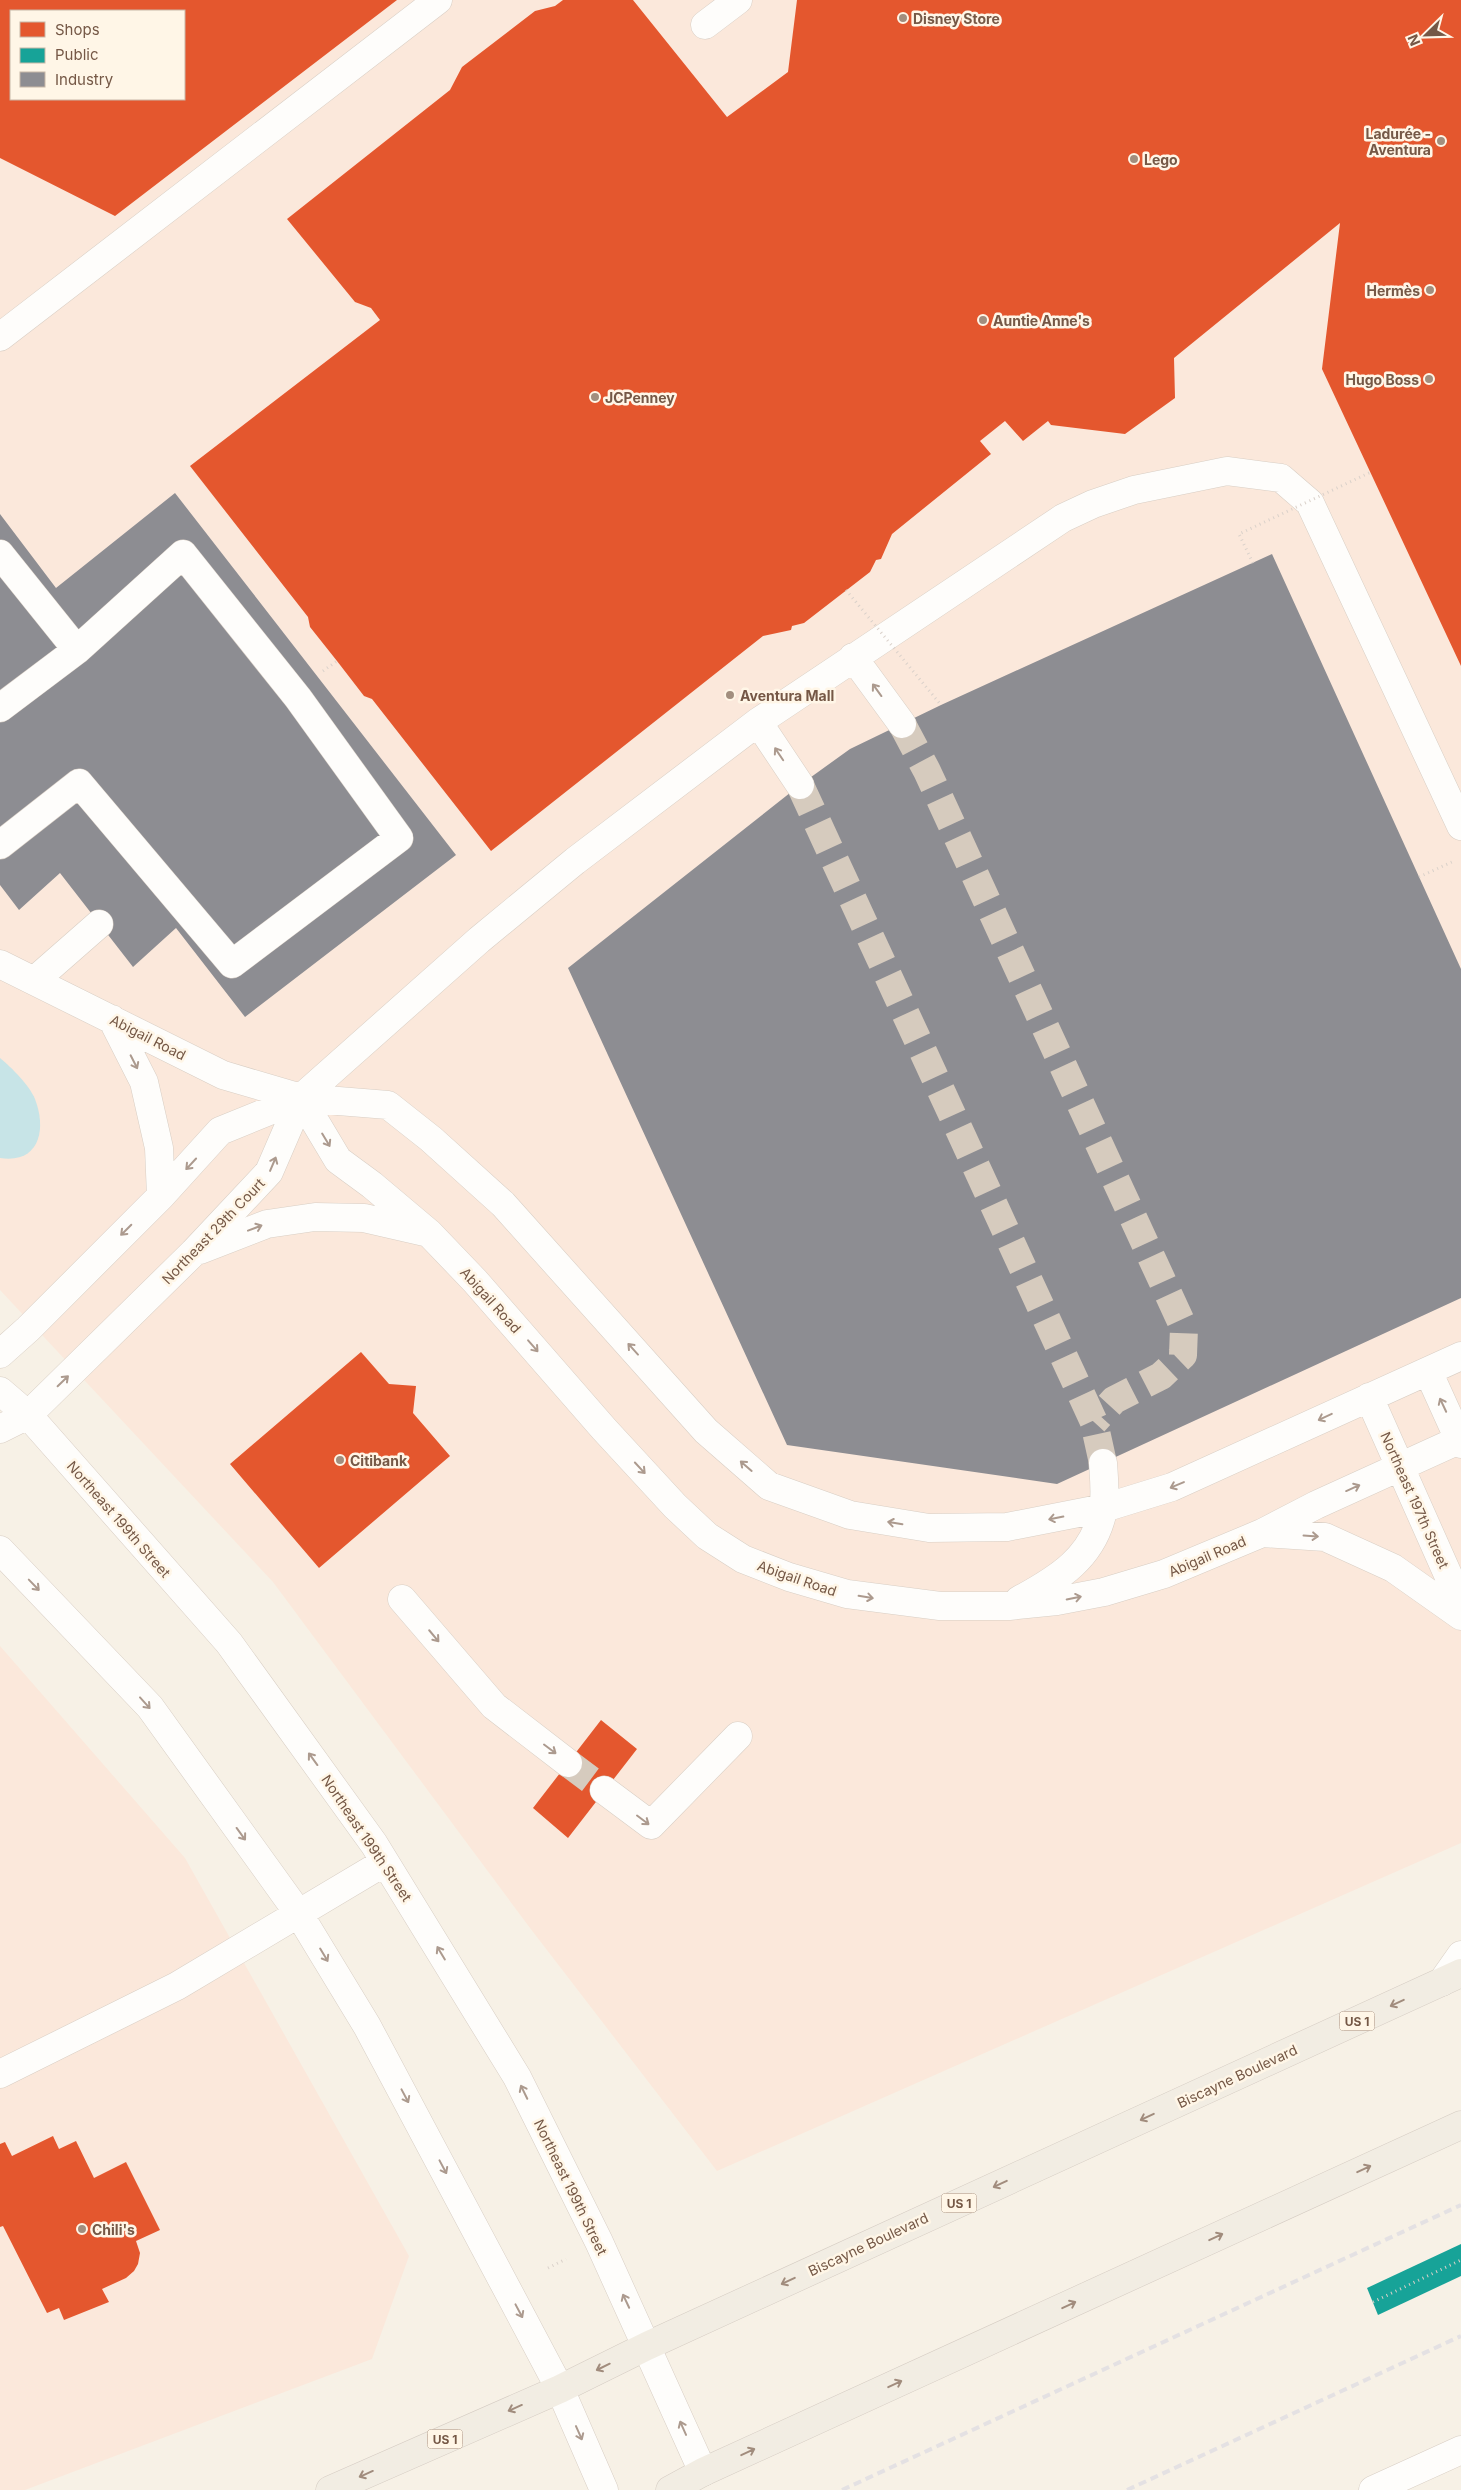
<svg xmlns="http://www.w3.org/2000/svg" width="1461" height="2490" font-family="Inter,sans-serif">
<rect width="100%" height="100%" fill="#f7f1e6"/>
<path fill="#fbe8db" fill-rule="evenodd" d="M 0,0 L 1461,0 L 1461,1843 L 717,2171 L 530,1928 L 273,1582 L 0,1290 ZM 11,11 L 184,11 L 184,99 L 11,99 Z
M 0,1646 L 185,1858 L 409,2256 L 372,2359 L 25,2490 L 0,2490 Z"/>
<path fill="#c7e4e7" d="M 0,1058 C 12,1068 29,1085 35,1099 C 47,1130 39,1164 0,1158 Z"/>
<path fill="#e4572e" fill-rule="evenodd" d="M 0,0 L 397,0 L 115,216 L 0,158 ZM 11,11 L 184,11 L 184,99 L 11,99 Z
M 563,0 L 633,0 L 727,117 L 788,72 L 797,0 L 1461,0 L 1461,666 L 1322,369 L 1340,223 L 1174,358 L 1175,398 L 1125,434 L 1051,425 L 1048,421 L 1023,441 L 1005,421 L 980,441 L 991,454 L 892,534 L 881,559 L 876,560 L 870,572 L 804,623 L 792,626 L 791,630 L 763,636 L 491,851 L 372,699 L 364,696 L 337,661 L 310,627 L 308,617 L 190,466 L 380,320 L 371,308 L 355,302 L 287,219 L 450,90 L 462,67 L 535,11 L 555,6 Z
M 361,1352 L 389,1384 L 416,1386 L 413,1413 L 450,1456 L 319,1568 L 230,1464 Z
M 601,1720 L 637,1749 L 568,1838 L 533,1808 Z
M 53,2136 L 59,2149 L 76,2141 L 94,2178 L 126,2162 L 160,2230 L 136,2241 L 140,2253 L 138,2264 L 134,2271 L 126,2278 L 102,2289 L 109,2302 L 64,2320 L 59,2308 L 47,2313 L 3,2226 L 0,2227 L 0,2144 L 5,2142 L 12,2156 Z"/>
<path fill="#17a398" d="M 1461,2244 L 1461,2276 L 1378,2315 L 1367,2288 Z"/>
<path fill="#8d8d92" d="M 175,493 L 456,855 L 245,1017 L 176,928 L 133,967 L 60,873 L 19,910 L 0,885 L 0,514 L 56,588 Z
M 1272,554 L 1461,969 L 1461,1298 L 1057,1484 L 787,1445 L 568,968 L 800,785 L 850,749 L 941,705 Z"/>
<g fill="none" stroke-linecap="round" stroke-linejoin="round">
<path stroke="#d6cbbe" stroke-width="28" stroke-dasharray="28 14" stroke-linecap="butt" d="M 902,724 L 927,771 L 1184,1328 L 1183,1355 L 1161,1376 L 1114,1400 L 1094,1422
M 800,785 L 1094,1422 L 1103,1463
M 568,1763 L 604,1790"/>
<defs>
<path id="minor" d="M 705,25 L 738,0
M 0,337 L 438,0
M 0,554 L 77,650
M 853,657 L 902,724
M 0,708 L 77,650 L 183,554 L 298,698 L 399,838 L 232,964 L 79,783 L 0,845
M 758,722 L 800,785
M 0,964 L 223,1075 L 301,1098 L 388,1105 L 431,1139 L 503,1204 L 706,1431 L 769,1486 L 850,1515 L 929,1528 L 1007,1527 L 1104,1508 L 1172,1487 L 1461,1356
M 34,981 L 99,924
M 112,1019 L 144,1082 L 159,1148 L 161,1196
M 301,1098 L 338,1160 L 372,1185 L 429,1233 L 475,1281 L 604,1429 L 675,1506 L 707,1536 L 743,1559 L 789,1577 L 847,1594 L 940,1606 L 1009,1606 L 1057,1601 L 1104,1592 L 1164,1574 L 1262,1533 L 1316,1505 L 1461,1439
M 200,1250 L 267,1224 L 315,1217 L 364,1218 L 425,1232
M 0,1354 L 28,1329 L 161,1196 L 220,1131 L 301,1098 L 479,940 L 575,861 L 758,722 L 1063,518 L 1093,504 L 1134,490 L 1227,471 L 1281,478 L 1310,503 L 1461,826
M 1428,1371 L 1461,1444
M 0,1391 L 28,1415 L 229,1643 L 374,1844 L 517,2077 L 599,2242 L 703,2472
M 1369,1397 L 1461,1604
M 0,1429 L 28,1415 L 194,1252 L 269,1172 L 301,1098
M 1262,1533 L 1325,1537 L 1393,1568 L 1461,1616
M 0,1550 L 150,1707 L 299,1914 L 367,2026 L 507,2289 L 560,2389 L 604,2490
M 402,1599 L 494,1706 L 568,1763
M 1019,1600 C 1058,1579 1094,1557 1103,1510 C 1106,1495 1104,1478 1103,1463
M 604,1790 L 651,1825 L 738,1736
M 1442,1982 L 1461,1955
M 0,2074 L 177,1986 L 385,1862
M 1373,2490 L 1461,2450"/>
<path id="major" d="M 330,2490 L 560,2389 L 647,2346 L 1461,1973
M 670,2490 L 703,2472 L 1461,2125"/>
</defs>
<use href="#minor" stroke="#d8cec4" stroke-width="29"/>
<use href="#major" stroke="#d5ccc3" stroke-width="29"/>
<path stroke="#dad1ca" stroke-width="3" stroke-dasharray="1 4" stroke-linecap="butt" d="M 323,671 L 337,661
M 1419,877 L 1454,861
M 548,2268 L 566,2259
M 1373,2302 L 1461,2260"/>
<use href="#minor" stroke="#fefdfb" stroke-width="28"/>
<use href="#major" stroke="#f2ede3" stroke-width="28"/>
<path stroke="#e4e1e3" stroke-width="4" stroke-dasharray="8 5" stroke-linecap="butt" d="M 842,2490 L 1461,2205
M 1127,2490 L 1461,2336"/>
<path stroke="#dad1ca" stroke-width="3" stroke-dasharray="1 4" stroke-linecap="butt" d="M 1253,563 L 1239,534 L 1371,472
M 846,590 L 941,705"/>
</g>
<defs><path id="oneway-shaft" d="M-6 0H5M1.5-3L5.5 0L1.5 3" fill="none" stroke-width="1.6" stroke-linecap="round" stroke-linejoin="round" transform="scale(1.25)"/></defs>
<g stroke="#ac9a8e">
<use href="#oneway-shaft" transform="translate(877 690) rotate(-126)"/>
<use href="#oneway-shaft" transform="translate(779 754) rotate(-124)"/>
<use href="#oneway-shaft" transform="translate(134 1062) rotate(63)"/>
<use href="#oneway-shaft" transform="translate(326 1140) rotate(59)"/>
<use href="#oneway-shaft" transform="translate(191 1164) rotate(133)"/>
<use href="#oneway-shaft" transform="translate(273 1164) rotate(-67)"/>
<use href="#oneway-shaft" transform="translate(255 1228) rotate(-21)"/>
<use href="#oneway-shaft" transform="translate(126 1230) rotate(135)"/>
<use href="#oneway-shaft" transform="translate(533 1346) rotate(49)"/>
<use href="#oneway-shaft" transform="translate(633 1349) rotate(-132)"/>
<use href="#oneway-shaft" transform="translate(63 1381) rotate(-44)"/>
<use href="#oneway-shaft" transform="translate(1443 1405) rotate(-115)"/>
<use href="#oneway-shaft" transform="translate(1325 1417) rotate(155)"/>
<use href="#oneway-shaft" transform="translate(746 1466) rotate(-139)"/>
<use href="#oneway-shaft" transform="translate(640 1468) rotate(47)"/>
<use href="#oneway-shaft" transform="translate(1177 1485) rotate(157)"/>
<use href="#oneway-shaft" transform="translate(1353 1488) rotate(-24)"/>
<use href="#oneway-shaft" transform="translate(1056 1518) rotate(169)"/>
<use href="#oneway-shaft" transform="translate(895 1523) rotate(-171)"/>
<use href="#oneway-shaft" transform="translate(1311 1536) rotate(4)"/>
<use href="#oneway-shaft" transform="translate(34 1585) rotate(46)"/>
<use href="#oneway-shaft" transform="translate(866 1597) rotate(9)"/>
<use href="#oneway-shaft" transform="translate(1074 1598) rotate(-11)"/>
<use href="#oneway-shaft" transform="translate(434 1636) rotate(50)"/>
<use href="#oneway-shaft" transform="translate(145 1703) rotate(48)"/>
<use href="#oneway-shaft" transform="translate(550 1749) rotate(37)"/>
<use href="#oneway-shaft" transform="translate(313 1759) rotate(-126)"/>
<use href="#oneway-shaft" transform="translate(643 1820) rotate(37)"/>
<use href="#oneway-shaft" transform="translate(241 1834) rotate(54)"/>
<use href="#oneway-shaft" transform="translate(441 1953) rotate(-121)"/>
<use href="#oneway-shaft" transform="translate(324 1955) rotate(59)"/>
<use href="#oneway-shaft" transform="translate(524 2092) rotate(-116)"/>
<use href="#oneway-shaft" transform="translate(405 2096) rotate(62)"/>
<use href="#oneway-shaft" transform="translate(443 2167) rotate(62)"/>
<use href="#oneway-shaft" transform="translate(626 2301) rotate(-115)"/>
<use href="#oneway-shaft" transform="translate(519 2311) rotate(62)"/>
<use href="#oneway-shaft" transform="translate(683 2428) rotate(-114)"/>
<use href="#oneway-shaft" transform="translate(579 2433) rotate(66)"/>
</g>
<g stroke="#a18c7d">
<use href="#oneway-shaft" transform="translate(1397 2003) rotate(155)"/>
<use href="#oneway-shaft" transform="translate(1147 2117) rotate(155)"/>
<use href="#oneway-shaft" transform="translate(1364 2169) rotate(-25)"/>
<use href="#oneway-shaft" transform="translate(1000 2184) rotate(155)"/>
<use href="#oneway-shaft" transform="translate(1216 2237) rotate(-25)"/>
<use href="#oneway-shaft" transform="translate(788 2281) rotate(155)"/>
<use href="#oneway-shaft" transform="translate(1069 2305) rotate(-25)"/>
<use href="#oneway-shaft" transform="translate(603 2367) rotate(154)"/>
<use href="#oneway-shaft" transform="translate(895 2384) rotate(-25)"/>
<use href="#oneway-shaft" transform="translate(515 2408) rotate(156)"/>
<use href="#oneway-shaft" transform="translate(748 2452) rotate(-25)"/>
<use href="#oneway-shaft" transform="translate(366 2474) rotate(156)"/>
</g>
<g fill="#a28e7e" stroke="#fff6e7" stroke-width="2">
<circle cx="903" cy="18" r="5"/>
<circle cx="1441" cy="141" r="5"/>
<circle cx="1134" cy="159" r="5"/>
<circle cx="1430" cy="290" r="5"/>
<circle cx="983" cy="320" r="5"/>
<circle cx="1429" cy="379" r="5"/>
<circle cx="595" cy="397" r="5"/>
<circle cx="730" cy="695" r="5"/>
<circle cx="340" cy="1460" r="5"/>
<circle cx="82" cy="2229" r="5"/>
</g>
<g text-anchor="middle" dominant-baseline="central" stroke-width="5" stroke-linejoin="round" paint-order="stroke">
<g fill="#fff6e7" stroke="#9e8776" stroke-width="1">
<rect x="1339.5" y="2011.5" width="35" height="19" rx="4"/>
<rect x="941.5" y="2193.5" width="35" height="19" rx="4"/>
<rect x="427.5" y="2429.5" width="35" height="19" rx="4"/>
</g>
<g font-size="12" font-weight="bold" fill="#755846">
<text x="1357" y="2021">US 1</text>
<text x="959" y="2203">US 1</text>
<text x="445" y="2439">US 1</text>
</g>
<g font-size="14" font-weight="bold" fill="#755846" stroke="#fff6e7" text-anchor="start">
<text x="913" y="18">Disney Store</text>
<text x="1431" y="133" text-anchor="end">Ladurée -<tspan x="1431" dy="16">Aventura</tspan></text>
<text x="1144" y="159">Lego</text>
<text x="1420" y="290" text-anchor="end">Hermès</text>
<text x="993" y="320">Auntie Anne's</text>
<text x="1419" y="379" text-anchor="end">Hugo Boss</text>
<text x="605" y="397">JCPenney</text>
<text x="740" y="695">Aventura Mall</text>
<text x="350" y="1460">Citibank</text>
<text x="92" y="2229">Chili's</text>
</g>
<g font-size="14" fill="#755846" stroke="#fff6e7">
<text transform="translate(148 1037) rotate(27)">Abigail Road</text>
<text transform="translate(213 1231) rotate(-46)">Northeast 29th Court</text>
<text transform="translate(491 1300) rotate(48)">Abigail Road</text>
<text transform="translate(1415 1500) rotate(66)">Northeast 197th Street</text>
<text transform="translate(119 1519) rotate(49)">Northeast 199th Street</text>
<text transform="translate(1207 1556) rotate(-23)">Abigail Road</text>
<text transform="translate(797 1578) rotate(19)">Abigail Road</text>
<text transform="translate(367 1838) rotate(56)">Northeast 199th Street</text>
<text transform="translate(1237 2076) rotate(-25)">Biscayne Boulevard</text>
<text transform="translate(571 2187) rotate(64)">Northeast 199th Street</text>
<text transform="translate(868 2244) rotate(-25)">Biscayne Boulevard</text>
</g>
</g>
<rect x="10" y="10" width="175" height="90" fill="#fff6e7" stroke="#c8b7a7"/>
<rect x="20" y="22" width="25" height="15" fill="#e4572e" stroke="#c8b7a7"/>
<text x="55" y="35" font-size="15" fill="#755846">Shops</text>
<rect x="20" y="48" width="25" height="15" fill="#17a398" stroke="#c8b7a7"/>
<text x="55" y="60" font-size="15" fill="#755846">Public</text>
<rect x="20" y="72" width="25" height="15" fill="#8d8d92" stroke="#c8b7a7"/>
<text x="55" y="85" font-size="15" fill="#755846">Industry</text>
<g transform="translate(1426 35) rotate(247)" stroke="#fff6e7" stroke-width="4" paint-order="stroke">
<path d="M0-4L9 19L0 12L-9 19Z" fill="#755846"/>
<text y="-8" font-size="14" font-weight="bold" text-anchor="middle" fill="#755846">N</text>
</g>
</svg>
